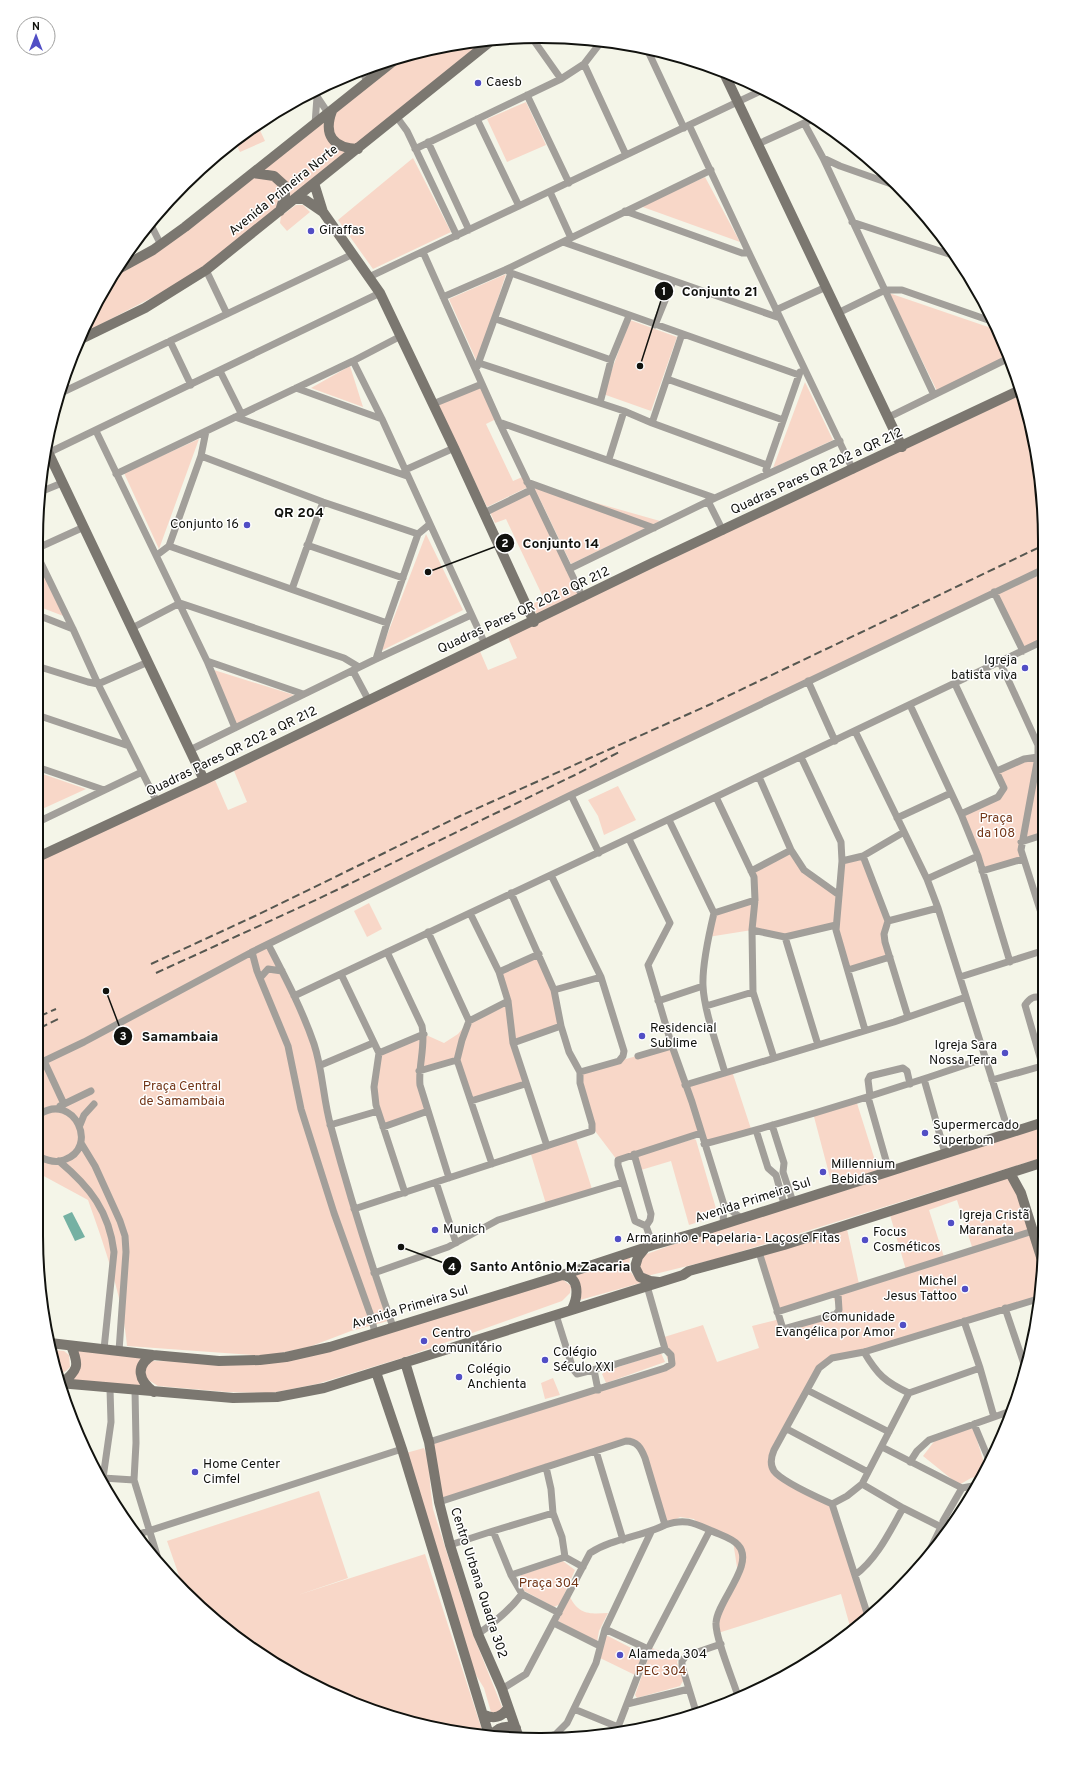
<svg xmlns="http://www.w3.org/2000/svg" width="1081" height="1776" font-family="Overpass,sans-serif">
<rect width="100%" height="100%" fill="#f4f5e8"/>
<path fill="#f8d7c8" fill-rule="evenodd" d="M 474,40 L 487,40 L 208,266 L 174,286 L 82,334 L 117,274 L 135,265 L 393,59 Z
M 526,102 L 546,145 L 507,162 L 487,119 Z
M 258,126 L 265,141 L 240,152 L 235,142 Z
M 413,158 L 451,232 L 373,269 L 338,220 Z
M 705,177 L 740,242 L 640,206 Z
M 296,205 L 303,205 L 310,212 L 287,231 L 280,223 L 281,216 Z
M 506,274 L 477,362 L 449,299 Z
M 889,293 L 994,329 L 1006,357 L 937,391 Z
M 630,320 L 677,337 L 651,411 L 603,394 Z
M 350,366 L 363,407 L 311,388 Z
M 805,382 L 833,440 L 773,468 Z
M 485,383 L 500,417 L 486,424 L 513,481 L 527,475 L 532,485 L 487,507 L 437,404 Z
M 1021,393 L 1028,410 L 1044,507 L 1043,642 L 1023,651 L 994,593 L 269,944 L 308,1027 L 324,1091 L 388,1321 L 351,1331 L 309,1347 L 266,1356 L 127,1346 C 123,1298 104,1245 88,1200 L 40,1174 L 40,857 L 215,780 L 228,810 L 247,802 L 234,771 L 479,649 L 488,670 L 517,658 L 507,635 Z
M 199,439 L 159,549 L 124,473 Z
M 533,485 L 660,521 L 571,564 L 536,491 L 582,594 L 537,615 L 532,604 L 544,599 L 506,519 L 495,523 L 488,508 Z
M 426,534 L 463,610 L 381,651 Z
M 40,562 L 66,617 L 40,607 Z
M 214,670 L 294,695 L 235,725 Z
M 1038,757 L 1037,768 L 1043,767 L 1043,835 L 1021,842 L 1023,859 L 982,871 L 961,814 L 1000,795 L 1004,788 L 997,771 Z
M 40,773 L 86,789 L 40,810 Z
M 618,786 L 636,820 L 604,835 L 598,816 L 588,800 Z
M 791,850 L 804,870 L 839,894 L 842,861 L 863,856 L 886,925 L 890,957 L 848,970 L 836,925 L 785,937 L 752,930 L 708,937 L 714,913 L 755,900 L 751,871 Z
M 369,903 L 382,929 L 367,937 L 354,911 Z
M 539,954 L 554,990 L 561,1026 L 513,1043 L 525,1084 L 471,1101 L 457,1060 L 419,1070 L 428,1111 L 383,1127 L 376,1105 L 379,1053 L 424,1034 L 444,1043 L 458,1034 L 469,1021 L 508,1001 L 499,972 Z
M 672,1046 L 685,1085 L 732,1071 L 752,1132 L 704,1144 L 701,1134 L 617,1160 L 595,1131 L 580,1072 Z
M 856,1100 L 878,1170 L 832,1185 L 813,1113 Z
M 1041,1127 L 1041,1158 L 720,1258 L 651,1275 L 646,1275 L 639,1269 L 640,1258 L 644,1255 L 716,1229 Z
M 576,1139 L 592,1189 L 546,1204 L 530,1151 Z
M 694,1139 L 696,1140 L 717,1212 L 711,1218 L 689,1225 L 671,1161 L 641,1170 L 636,1155 Z
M 1015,1171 L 1041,1255 L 1041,1297 L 832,1358 L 819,1368 L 774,1450 L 774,1471 L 832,1504 L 868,1616 L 851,1630 L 841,1594 L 718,1633 L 716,1626 L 738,1574 L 733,1541 L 700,1526 L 694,1519 L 680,1517 L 665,1525 L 650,1472 L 634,1442 L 626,1441 L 439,1502 L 427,1442 L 669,1364 L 661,1338 L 703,1325 L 717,1362 L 759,1348 L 752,1326 L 780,1319 L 783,1327 L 838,1311 L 833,1296 L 906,1270 L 890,1215 ZM 957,1200 L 973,1250 L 945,1260 L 929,1210 Z
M 847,1229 L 859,1284 L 779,1312 L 762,1256 Z
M 631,1254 C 627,1271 629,1274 644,1282 L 580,1300 L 581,1291 L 570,1275 Z
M 562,1279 L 571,1286 L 570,1293 L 562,1301 L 405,1357 L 317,1384 L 271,1393 L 227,1392 L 158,1386 L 147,1379 L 143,1369 L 147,1361 L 268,1362 Z
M 52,1350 L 64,1351 L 69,1355 L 70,1367 L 66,1371 L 57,1375 Z
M 76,1350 L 145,1356 L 136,1374 L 142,1388 L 73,1381 Z
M 661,1353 L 665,1362 L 606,1383 L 602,1374 L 606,1371 Z
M 553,1378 L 560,1395 L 545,1399 L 541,1383 Z
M 973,1427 L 985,1466 L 979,1476 L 971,1478 L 959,1485 L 923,1456 L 936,1439 Z
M 424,1448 L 429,1462 L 430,1484 L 433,1509 L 472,1632 L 502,1707 L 501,1710 L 497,1713 L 491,1712 L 484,1688 L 474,1672 L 406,1453 Z
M 319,1491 L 348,1578 L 298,1595 L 425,1554 L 482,1730 L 471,1733 L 442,1730 L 379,1713 L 260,1655 L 185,1593 L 167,1541 Z
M 563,1561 L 575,1570 L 560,1604 L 554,1607 L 519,1588 L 518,1585 L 521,1575 Z
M 570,1597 C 579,1615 590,1614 608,1613 L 599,1631 L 597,1642 L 558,1621 Z
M 606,1635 L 639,1652 L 641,1657 L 635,1675 L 600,1658 Z
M 652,1648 L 679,1658 L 677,1662 L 683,1681 L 680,1686 L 637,1698 L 635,1695 Z"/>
<path fill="#75b1a3" d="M 72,1212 L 85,1237 L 75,1241 L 63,1216 Z"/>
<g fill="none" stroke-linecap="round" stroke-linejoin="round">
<path stroke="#a29f9a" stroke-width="7" d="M 532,38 L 561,79
M 647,49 L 684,128
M 584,64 L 626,155
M 362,70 L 367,82
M 314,92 L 328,113
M 527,95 L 569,183
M 396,116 L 407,131 L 457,236
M 477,119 L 519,206
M 804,123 L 823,158 L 934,395
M 315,124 L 317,97
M 689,125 L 749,253 L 853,470
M 428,142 L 469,230
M 758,144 L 813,119
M 415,149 L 561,79 L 584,64 L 601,42
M 823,158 L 840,166 L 897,186
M 550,192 L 571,238
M 625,211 L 742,253 L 749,253
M 852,222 L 955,256
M 150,223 L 161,245
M 563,242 L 780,318
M 423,252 L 499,422 L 583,598
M 206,270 L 227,314
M 511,273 L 799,375
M 369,277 L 765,89
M 443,297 L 505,270 L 711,170
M 776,310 L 826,287
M 838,313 L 885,290 L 902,290 L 991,321
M 496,319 L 611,360
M 655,325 L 673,281
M 170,341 L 191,385
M 353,361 L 382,419 L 485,644
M 479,363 L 624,411 L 652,423 L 767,465
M 477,367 L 511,273 L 508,271
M 220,371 L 241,413
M 667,379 L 783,420
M 296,388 L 382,419
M 63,392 L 353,254
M 600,403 L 611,360 L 629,316
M 433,404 L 482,384
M 235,417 L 407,476
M 887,418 L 1007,359
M 499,422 L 715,498
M 652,423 L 682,334
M 96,431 L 207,661 L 303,694
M 48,453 L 380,293
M 201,456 L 323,502 L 418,534
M 609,459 L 624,411
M 405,470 L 454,448
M 766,470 L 800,372
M 116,474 L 353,361 L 401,336
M 527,482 L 654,528
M 40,492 L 62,483
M 708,501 L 723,531
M 484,513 L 531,490
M 307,545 L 403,578
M 169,546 L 201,456 L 206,431
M 40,547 L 84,527
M 157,555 L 169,546 L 387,623
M 40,561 L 73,629 L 98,684 L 157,802
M 569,569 L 715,498 L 840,441
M 292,589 L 323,502
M 994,592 L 1023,651
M 40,616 L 73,629
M 132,628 L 180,603 L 344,658 L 359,667
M 376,659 L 387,623 L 418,534 L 430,524
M 207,661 L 235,728
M 1000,662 L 1038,745 L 1038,757 L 1021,850 L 1042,916
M 40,667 L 88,682 L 98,684 L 148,662
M 353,671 L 369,701
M 808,681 L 835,741
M 955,684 L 1004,788 L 998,797 L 961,814
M 910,705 L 961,814 L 978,856 L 1010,962
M 40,716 L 129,746
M 855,731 L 927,879 L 938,908 L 1009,1133
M 190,750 L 376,659 L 471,615
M 801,757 L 841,842 L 842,861 L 836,930 L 865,1030
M 40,768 L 104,790
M 997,771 L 1024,759 L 1038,757
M 759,777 L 791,850 L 804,870 L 839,895
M 571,795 L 599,853
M 716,797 L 754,877 L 755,900 L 752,930 L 753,992 L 774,1058
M 897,818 L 951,793
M 669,820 L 714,913 C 709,934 702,965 703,986 C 704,1011 718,1048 725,1073
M 40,821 L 142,772
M 629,839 L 670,923 L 648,965 L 672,1046 L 692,1102 L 724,1205 L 723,1224
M 1021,842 L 1043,835
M 863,856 L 888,921 L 938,908
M 842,861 L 863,856 L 904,832
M 751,871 L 791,850
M 982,871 L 1023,859
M 551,875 L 601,977 L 624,1051 L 623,1056 L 619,1061 L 580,1072
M 927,879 L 978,856
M 470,913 L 499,972 L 508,1001 L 513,1043 L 547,1146
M 714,913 L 755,900
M 888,921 L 884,934 L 885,942 L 908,1017
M 752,930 L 785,937 L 818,1045
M 428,932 L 469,1021 L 462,1040 L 457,1060 L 492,1164
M 785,937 L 836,925
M 268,944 C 285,977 302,1009 314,1044 C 323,1071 323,1099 331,1127 C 349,1194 370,1261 393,1327
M 252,952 L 257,971 L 288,1046 L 301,1109 L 334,1213 L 371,1316 L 375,1333
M 387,952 L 422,1026 C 426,1045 418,1066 420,1085 L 449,1178
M 848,970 L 890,957
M 499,972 L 539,954
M 341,974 L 379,1053 L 374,1087 L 376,1105 L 405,1193
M 960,977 L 1042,951
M 260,978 L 268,969 L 282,971
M 554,990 L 601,977
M 294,996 C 544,878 794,761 1043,641
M 658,1001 L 703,986
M 706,1006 L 753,992
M 469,1021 L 508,1001
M 513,1043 L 561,1026
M 379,1053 L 424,1034
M 638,1056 L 672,1046
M 44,1061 L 64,1104
M 40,1063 L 84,1042 L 252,952 L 571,795 L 1044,569
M 1042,1064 L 1025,1005 C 1029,999 1035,994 1042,999
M 321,1065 L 373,1043
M 419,1071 L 457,1060
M 924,1079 L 945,1153
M 992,1080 L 1042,1066
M 685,1085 L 894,1022 L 966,997
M 870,1096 L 868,1080 L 870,1076 L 903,1068 L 907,1071 L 910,1084
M 868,1097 L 889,1171
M 471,1101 L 525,1084
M 60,1106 L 91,1091
M 40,1114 C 74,1092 100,1148 64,1160 C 56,1163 48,1161 40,1157
M 80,1125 L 84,1115 L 94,1104
M 330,1125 L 378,1111
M 772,1125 L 784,1163 L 783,1172 L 793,1202
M 383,1127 L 428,1111
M 756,1130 L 768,1168 L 776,1175 L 784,1204
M 81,1143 L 95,1166 L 120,1221 L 125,1236 L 126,1252 L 119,1351
M 704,1144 C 799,1119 893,1090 986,1058
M 634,1154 L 651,1214 L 650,1220 L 646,1226
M 59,1161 C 90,1187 109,1211 114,1252 L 104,1349
M 436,1182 L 456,1243
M 724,1205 L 741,1218
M 354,1209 L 592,1131 L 592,1124 L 580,1083 L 580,1072 L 569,1052 L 561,1026 L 554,990 L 511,893
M 646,1226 L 635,1221 L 618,1165 L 618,1160 L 701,1133
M 646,1226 L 653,1245
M 759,1252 L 783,1329 L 836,1314 L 839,1310 L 838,1294
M 374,1273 L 448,1247 L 498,1220 L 623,1182
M 647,1286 L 665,1349
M 1005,1308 L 1024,1364
M 777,1312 L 1033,1231
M 864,1352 C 877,1374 885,1382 909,1393
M 980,1368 L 994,1417
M 594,1370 L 598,1390
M 135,1390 L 136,1443 L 134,1480 L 160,1565
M 807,1390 L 889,1432
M 974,1424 L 989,1460
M 787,1429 L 868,1472
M 429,1442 L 665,1368 L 672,1364 L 671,1355 L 665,1349 L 616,1364 L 577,1374 L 573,1369 L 556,1315
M 882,1447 L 962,1488 L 973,1486
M 596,1451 L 623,1540
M 910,1462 L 917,1451 L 929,1440 L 1011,1411
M 546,1467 L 551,1489 L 553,1513 L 562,1537 L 565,1557
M 103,1478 L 134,1480
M 862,1484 L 903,1508 L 941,1527
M 105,1486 L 103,1478 L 111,1422 L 110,1389
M 439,1502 L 626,1441 C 637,1441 641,1448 645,1458 L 665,1525 C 685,1518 694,1523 712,1531 C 720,1535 732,1538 738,1545 C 756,1564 717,1601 716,1623 C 715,1637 733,1680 738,1696
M 832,1504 L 847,1496 L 862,1484 L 909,1393 L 980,1368 L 964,1321
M 951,1525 L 943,1521 L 962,1488
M 493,1531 L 553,1513
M 136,1535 L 402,1449
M 450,1545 L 493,1531 L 511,1575
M 925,1560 L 943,1523
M 855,1575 C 877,1559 890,1531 903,1508
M 522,1594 L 559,1613
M 868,1616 L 832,1504 C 819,1498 782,1482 774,1471 C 770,1465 771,1457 774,1450 L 819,1368 L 832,1358 L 864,1352 L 1041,1298
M 554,1623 L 600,1646
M 605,1629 L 648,1649
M 478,1634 C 495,1622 509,1611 522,1594 L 511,1575 L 565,1557 L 583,1567
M 502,1689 L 526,1674 L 590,1553 C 613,1538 641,1537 665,1525
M 627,1704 L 689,1689
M 574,1709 L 618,1727
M 697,1715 L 682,1666 L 682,1661 L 686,1656 L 721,1644
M 620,1732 L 618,1727 L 648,1649 L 710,1530
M 540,1740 L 556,1734 L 567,1723 L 596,1663 L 605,1629 L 651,1532"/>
<path stroke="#7b7770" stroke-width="10" d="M 724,73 L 902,447
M 332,111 C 323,135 333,148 358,149
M 253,173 L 274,176 L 285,186 L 285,195 L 280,211
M 314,183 L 323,212
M 295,199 L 304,199 L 323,212 L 380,293 L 454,448 L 534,622
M 120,268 L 153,250 L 185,227 L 396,59
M 79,340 L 145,308 L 206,270 L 492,40
M 47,450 L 204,780
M 40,856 L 204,780 L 652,563 L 1020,390
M 1010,1173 L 1021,1193 L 1041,1257
M 646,1247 L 638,1257 L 635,1267 L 640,1277 L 650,1281 L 659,1282
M 560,1275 C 581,1275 578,1297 572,1309
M 50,1343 L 153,1355 L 219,1361 L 260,1360 L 286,1357 L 330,1347 L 550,1279 L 653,1245 L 699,1232 L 1041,1123
M 153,1355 C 134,1366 139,1381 154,1392
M 405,1362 L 429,1442 L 439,1502 L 450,1545 L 478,1634 L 502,1689 L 519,1738
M 376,1372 L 402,1449 L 489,1735
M 59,1383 L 233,1398 L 277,1397 L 324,1388 L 683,1275 L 689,1271 L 784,1245 L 1041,1163
M 61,1384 C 78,1370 80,1366 71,1346
M 483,1714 C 493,1720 502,1717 508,1708
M 492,1735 C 498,1727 506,1725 516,1728"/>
<path stroke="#565750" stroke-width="2" stroke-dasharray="8 4" stroke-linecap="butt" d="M 151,964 L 255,916 L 460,816 L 711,704 L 1044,545
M 156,973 L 318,899 L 577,774 L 621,751
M 40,1016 L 56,1009
M 40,1028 L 60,1018"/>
</g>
<g fill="#514ec5" stroke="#fff" stroke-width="1.5">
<circle cx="478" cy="83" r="4"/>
<circle cx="311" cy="231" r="4"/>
<circle cx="247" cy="525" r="4"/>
<circle cx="1025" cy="668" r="4"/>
<circle cx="642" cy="1036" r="4"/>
<circle cx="1005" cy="1053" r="4"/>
<circle cx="925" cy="1133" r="4"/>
<circle cx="823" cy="1172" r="4"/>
<circle cx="951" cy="1223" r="4"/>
<circle cx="435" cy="1230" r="4"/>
<circle cx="618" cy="1239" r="4"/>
<circle cx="865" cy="1240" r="4"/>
<circle cx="965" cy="1289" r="4"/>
<circle cx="903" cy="1325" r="4"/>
<circle cx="424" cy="1341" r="4"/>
<circle cx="545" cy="1360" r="4"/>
<circle cx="459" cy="1377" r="4"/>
<circle cx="195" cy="1472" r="4"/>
<circle cx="620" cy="1655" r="4"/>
</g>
<g text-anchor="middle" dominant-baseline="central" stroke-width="3" stroke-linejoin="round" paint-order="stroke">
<g font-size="13" fill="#11120e" stroke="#fff" text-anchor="start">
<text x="486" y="83">Caesb</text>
<text x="319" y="231">Giraffas</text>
<text x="239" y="525" text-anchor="end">Conjunto 16</text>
<text x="1017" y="661" text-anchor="end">Igreja<tspan x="1017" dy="15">batista viva</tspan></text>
<text x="650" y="1029">Residencial<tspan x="650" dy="15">Sublime</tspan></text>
<text x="997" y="1046" text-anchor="end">Igreja Sara<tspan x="997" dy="15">Nossa Terra</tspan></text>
<text x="933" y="1126">Supermercado<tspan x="933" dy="15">Superbom</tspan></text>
<text x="831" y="1165">Millennium<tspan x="831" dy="15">Bebidas</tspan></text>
<text x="959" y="1216">Igreja Cristã<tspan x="959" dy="15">Maranata</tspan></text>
<text x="443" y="1230">Munich</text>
<text x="873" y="1233">Focus<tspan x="873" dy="15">Cosméticos</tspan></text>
<text x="626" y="1239">Armarinho e Papelaria- Laços e Fitas</text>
<text x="957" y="1282" text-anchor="end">Michel<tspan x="957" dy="15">Jesus Tattoo</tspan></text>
<text x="895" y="1318" text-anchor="end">Comunidade<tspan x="895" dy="15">Evangélica por Amor</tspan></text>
<text x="432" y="1334">Centro<tspan x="432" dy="15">comunitário</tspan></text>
<text x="553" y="1353">Colégio<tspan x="553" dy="15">Século XXI</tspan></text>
<text x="467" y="1370">Colégio<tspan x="467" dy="15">Anchienta</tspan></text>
<text x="203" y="1465">Home Center<tspan x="203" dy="15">Cimfel</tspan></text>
<text x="628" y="1655">Alameda 304</text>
</g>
<g font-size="13" fill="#11120e" stroke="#fff">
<text transform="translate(284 191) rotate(-39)">Avenida Primeira Norte</text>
<text transform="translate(817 472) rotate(-25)">Quadras Pares QR 202 a QR 212</text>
<text transform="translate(524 611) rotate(-25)">Quadras Pares QR 202 a QR 212</text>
<text transform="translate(232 752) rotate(-26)">Quadras Pares QR 202 a QR 212</text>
<text transform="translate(753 1201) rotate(-18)">Avenida Primeira Sul</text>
<text transform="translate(410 1308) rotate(-17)">Avenida Primeira Sul</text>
<text transform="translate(478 1583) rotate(72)">Centro Urbana Quadra 302</text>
</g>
<g font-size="13" fill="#723517" stroke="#fff">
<text x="996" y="819">Praça<tspan x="996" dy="15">da 108</tspan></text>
<text x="182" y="1087">Praça Central<tspan x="182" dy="15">de Samambaia</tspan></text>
<text x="549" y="1584">Praça 304</text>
<text x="661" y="1672">PEC 304</text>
</g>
<g font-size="14" font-weight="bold" fill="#11120e" stroke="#fff">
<text x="299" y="513">QR 204</text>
</g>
</g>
<path d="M0 0H1081V1776H0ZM540 43H541A497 497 0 0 1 1038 540V1236A497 497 0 0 1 541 1733H540A497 497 0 0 1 43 1236V540A497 497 0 0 1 540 43Z" fill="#fff" fill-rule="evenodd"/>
<path fill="none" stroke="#11120e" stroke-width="2" d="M540 43H541A497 497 0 0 1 1038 540V1236A497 497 0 0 1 541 1733H540A497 497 0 0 1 43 1236V540A497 497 0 0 1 540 43Z"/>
<path fill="none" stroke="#11120e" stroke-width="1.5" d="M640 366L664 291M428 572L505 543M106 991L123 1036M401 1247L452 1266"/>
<g fill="#11120e" stroke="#fff" stroke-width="1.5">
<circle cx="640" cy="366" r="4"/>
<circle cx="428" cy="572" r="4"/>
<circle cx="106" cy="991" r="4"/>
<circle cx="401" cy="1247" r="4"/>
<circle cx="664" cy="291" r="10"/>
<circle cx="505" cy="543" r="10"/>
<circle cx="123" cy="1036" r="10"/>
<circle cx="452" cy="1266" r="10"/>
</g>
<g font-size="12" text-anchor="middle" font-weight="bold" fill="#fff">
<text x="664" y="295">1</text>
<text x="505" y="547">2</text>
<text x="123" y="1040">3</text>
<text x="452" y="1271">4</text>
</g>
<g font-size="14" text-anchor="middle" font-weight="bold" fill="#11120e" stroke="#fff" stroke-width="3" stroke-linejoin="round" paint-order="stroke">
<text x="720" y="296">Conjunto 21</text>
<text x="561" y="548">Conjunto 14</text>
<text x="180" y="1041">Samambaia</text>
<text x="550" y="1271">Santo Antônio M.Zacaria</text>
</g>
<g transform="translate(36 36)"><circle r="19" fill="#ffffff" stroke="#a0a09f"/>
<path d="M0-3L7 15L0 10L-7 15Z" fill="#514ec5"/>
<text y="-6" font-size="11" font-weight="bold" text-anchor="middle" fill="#11120e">N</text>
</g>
</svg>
